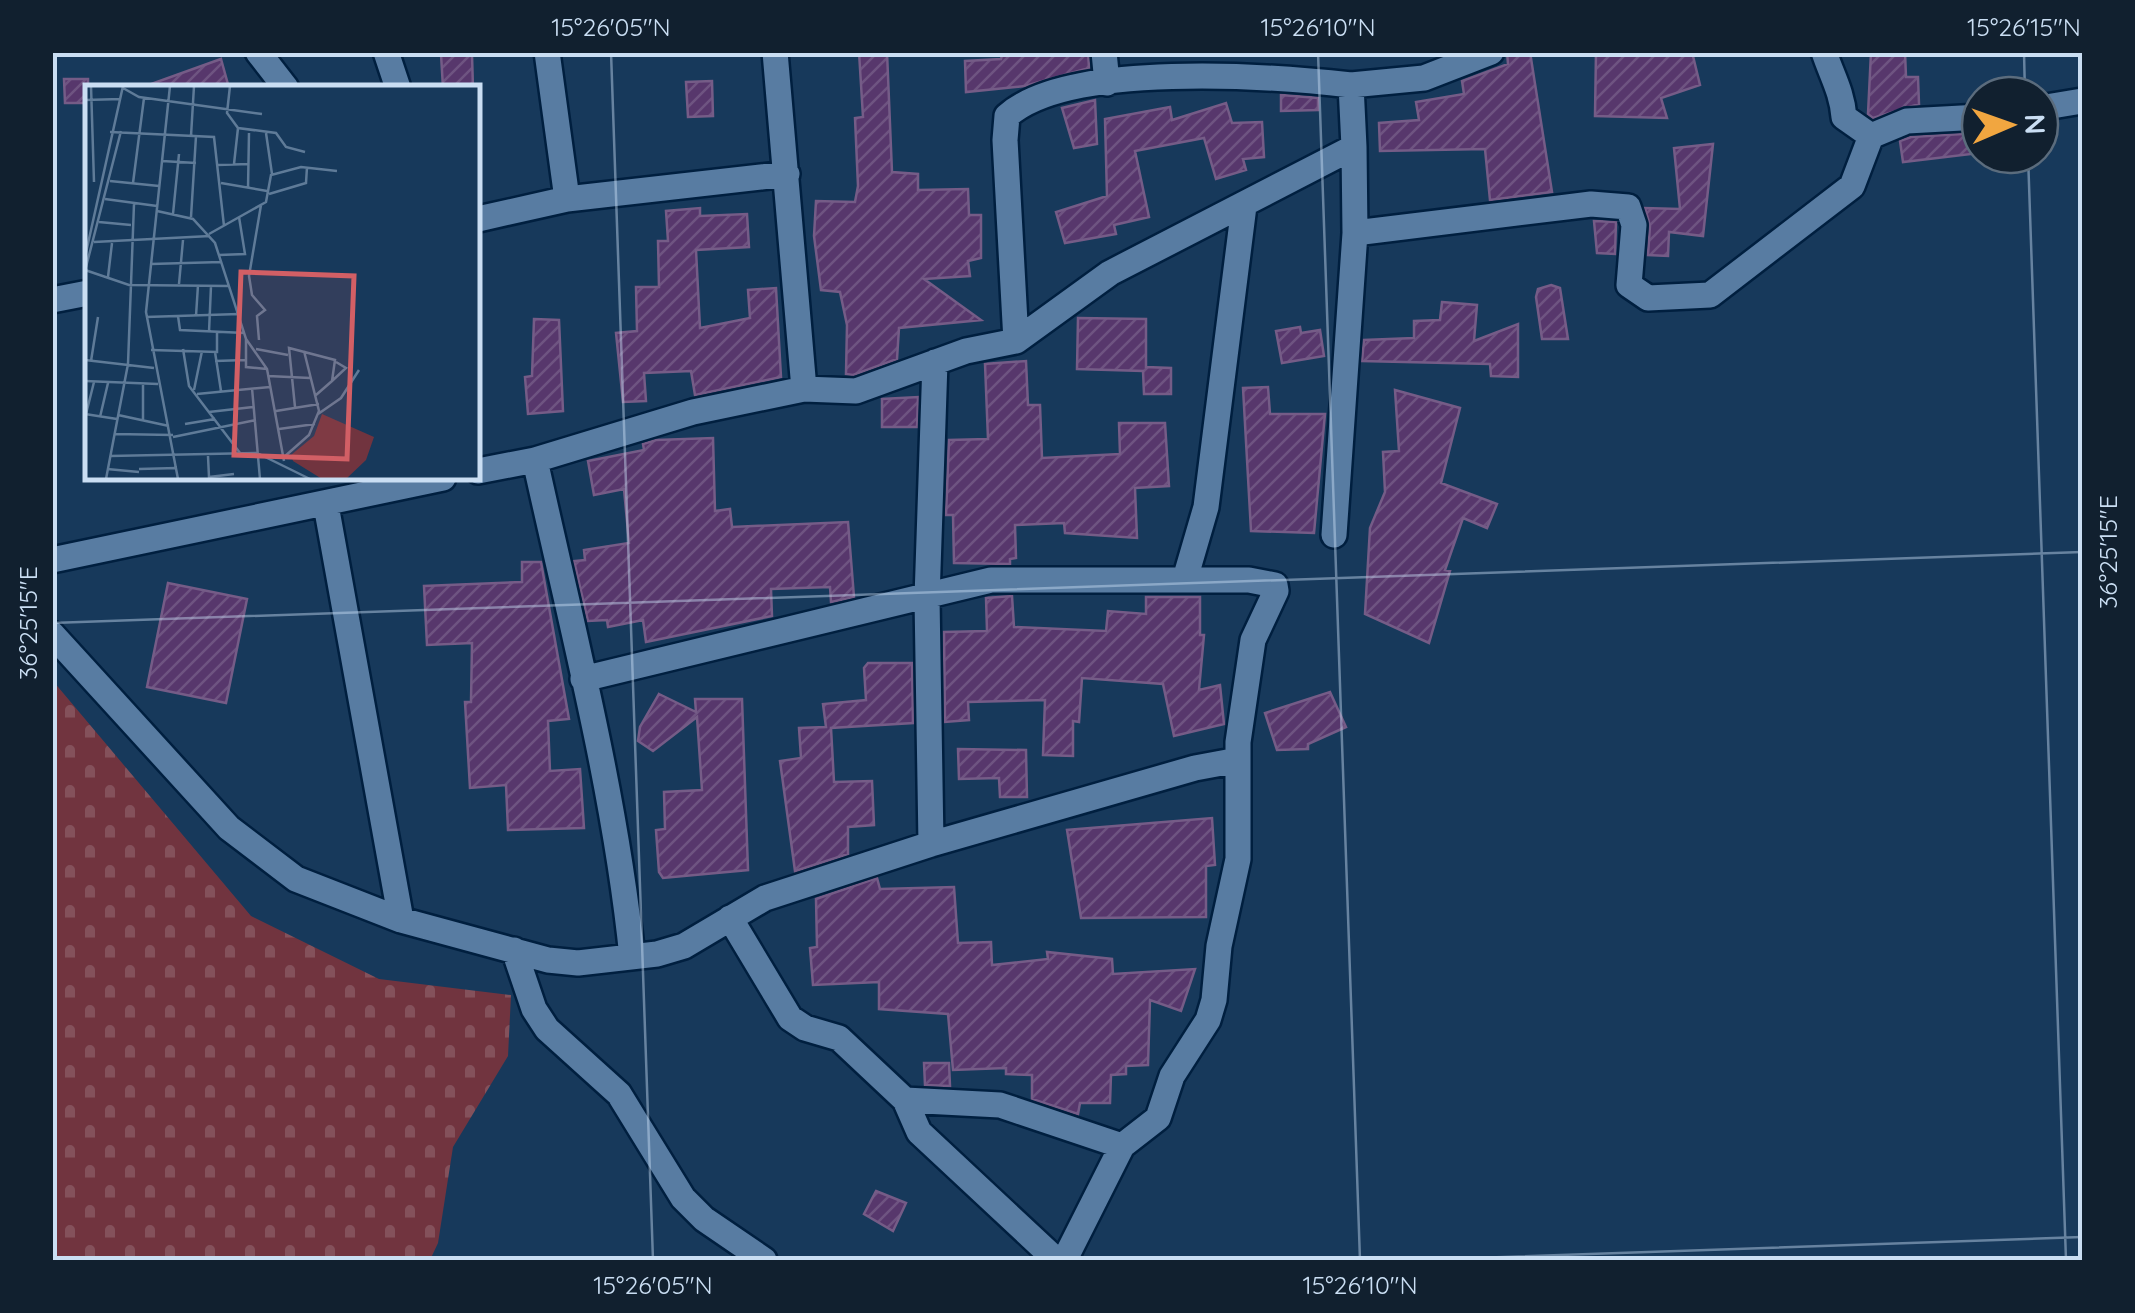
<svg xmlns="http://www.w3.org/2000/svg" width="2135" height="1313" font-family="Quicksand,sans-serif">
<defs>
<pattern id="cemetery-stones" width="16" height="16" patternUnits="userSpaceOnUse" patternTransform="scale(2.5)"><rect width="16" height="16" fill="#71343f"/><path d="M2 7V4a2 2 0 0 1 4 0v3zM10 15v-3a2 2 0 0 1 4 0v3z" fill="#84515b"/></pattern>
<pattern id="building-hatch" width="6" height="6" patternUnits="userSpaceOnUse" patternTransform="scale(2.5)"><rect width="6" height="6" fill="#57376c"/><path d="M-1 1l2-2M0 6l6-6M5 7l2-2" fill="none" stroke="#6e5481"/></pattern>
</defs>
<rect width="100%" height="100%" fill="#17395b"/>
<path fill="url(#cemetery-stones)" d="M 53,681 L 251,916 L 379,979 L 511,995 L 508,1056 L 453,1147 L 438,1243 L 430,1260 L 53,1260 Z"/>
<path fill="url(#building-hatch)" stroke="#755c87" stroke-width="2.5" d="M 859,52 L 887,52 L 892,172 L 918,174 L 918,190 L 968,189 L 969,215 L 981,215 L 981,258 L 968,261 L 970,276 L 924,279 L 981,320 L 899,328 L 897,359 L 853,375 L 846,374 L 847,325 L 840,292 L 821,290 L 814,236 L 816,201 L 855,202 L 858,186 L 855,118 L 863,117 Z
M 1003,52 L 1088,52 L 1089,68 L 1025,86 L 966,92 L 965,61 L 1001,59 Z
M 1507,52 L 1530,52 L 1552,192 L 1490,200 L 1485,149 L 1380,151 L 1379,123 L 1419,120 L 1416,102 L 1464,94 L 1462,81 L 1508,64 Z
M 1596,52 L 1692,52 L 1700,85 L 1661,98 L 1667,118 L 1595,116 Z
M 1871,52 L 1905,52 L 1906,77 L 1918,77 L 1919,104 L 1873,118 L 1868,114 Z
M 441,54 L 472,55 L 473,88 L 443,88 Z
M 221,59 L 229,88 L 152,88 L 151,84 Z
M 64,79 L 88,79 L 88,103 L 65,103 Z
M 712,81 L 713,116 L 688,117 L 686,82 Z
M 1281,95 L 1318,98 L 1318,110 L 1281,111 Z
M 1095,100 L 1097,144 L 1074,148 L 1062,108 Z
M 1226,103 L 1232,123 L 1262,122 L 1264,157 L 1243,159 L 1246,170 L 1216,179 L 1204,138 L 1135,151 L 1149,217 L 1114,225 L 1116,234 L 1065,243 L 1056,212 L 1107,196 L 1105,119 L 1170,107 L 1172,120 Z
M 1980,133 L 1980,153 L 1903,162 L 1900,141 L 1911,137 Z
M 1713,144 L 1703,236 L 1669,232 L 1668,256 L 1648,255 L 1650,226 L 1645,208 L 1680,209 L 1674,148 Z
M 700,208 L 700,216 L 747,214 L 749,247 L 696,250 L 700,328 L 750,318 L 748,290 L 776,288 L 781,377 L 695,395 L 691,371 L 644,373 L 646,401 L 623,402 L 616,333 L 637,331 L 636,287 L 659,287 L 658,241 L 668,241 L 666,211 Z
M 1594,221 L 1616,222 L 1615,254 L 1597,253 Z
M 1551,285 L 1560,288 L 1568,339 L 1542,339 L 1536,297 L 1538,289 Z
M 1442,302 L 1477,305 L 1474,341 L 1518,324 L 1518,377 L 1491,376 L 1490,364 L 1362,361 L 1364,340 L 1414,338 L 1414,321 L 1440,320 Z
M 1078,318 L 1146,319 L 1146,367 L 1171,368 L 1171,394 L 1144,394 L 1143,371 L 1077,369 Z
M 534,319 L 559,320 L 563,411 L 528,414 L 525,377 L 532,376 Z
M 1300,327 L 1301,333 L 1320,330 L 1324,356 L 1282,363 L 1276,331 Z
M 1026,361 L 1028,405 L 1040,405 L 1042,458 L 1120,454 L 1119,423 L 1165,423 L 1169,486 L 1135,488 L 1137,538 L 1065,533 L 1064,523 L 1015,525 L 1016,558 L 1010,559 L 1010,564 L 954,563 L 953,515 L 946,515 L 949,440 L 988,439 L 985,364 Z
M 1268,387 L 1270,414 L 1325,414 L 1314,533 L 1251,531 L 1243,388 Z
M 1395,390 L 1460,408 L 1441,483 L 1497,504 L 1487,528 L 1463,518 L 1445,570 L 1450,571 L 1429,643 L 1365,614 L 1370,528 L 1385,492 L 1383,452 L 1399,451 Z
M 918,397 L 917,427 L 882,427 L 882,399 Z
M 713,438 L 715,511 L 730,509 L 732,527 L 848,522 L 854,597 L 831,602 L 830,587 L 771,589 L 772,616 L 646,642 L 643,620 L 608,627 L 607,620 L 588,621 L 574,561 L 585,560 L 584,550 L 629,543 L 624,489 L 594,495 L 588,461 L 644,450 L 643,444 L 656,440 Z
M 522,562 L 541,562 L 569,719 L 548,721 L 550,771 L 580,769 L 584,828 L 508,830 L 506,785 L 470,788 L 465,702 L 471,702 L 472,643 L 427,645 L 424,586 L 522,582 Z
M 168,583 L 247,599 L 226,703 L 147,687 Z
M 1012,596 L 1014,627 L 1106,631 L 1108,611 L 1146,614 L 1146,597 L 1200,597 L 1200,635 L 1204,635 L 1199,690 L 1220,685 L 1224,724 L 1174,736 L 1163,684 L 1082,678 L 1079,722 L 1073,721 L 1073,756 L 1043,755 L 1045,700 L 968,702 L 969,720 L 945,722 L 944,632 L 987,631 L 986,598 Z
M 868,663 L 912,663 L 913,723 L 831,728 L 834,782 L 872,781 L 874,825 L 848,827 L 848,854 L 795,871 L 780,761 L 801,758 L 799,728 L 826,727 L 823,704 L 866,700 L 864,668 Z
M 1330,692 L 1346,727 L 1308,744 L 1308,749 L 1277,750 L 1265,713 Z
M 659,694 L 696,712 L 695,699 L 742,699 L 748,870 L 663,878 L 659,872 L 656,830 L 665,829 L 664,792 L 702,790 L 697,717 L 653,751 L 638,741 L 640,727 Z
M 958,749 L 1026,750 L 1027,797 L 1000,797 L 999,778 L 959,779 Z
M 1212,818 L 1215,865 L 1206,866 L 1206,917 L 1081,918 L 1067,830 Z
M 877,878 L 880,889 L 954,887 L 958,943 L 991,942 L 992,965 L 1048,959 L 1047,952 L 1112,959 L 1113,974 L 1195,969 L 1181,1011 L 1150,1000 L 1148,1065 L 1126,1066 L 1126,1074 L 1111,1075 L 1110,1103 L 1080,1103 L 1078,1114 L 1032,1099 L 1032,1075 L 1006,1074 L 1006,1068 L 953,1070 L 948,1014 L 879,1009 L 879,982 L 813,985 L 810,948 L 817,947 L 816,899 Z
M 924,1063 L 949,1063 L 950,1086 L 925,1085 Z
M 876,1191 L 906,1203 L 893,1231 L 864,1214 Z"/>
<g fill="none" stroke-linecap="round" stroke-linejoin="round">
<defs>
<path id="minor" d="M 258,52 L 286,88
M 386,52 L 398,88
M 547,52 L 567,199
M 775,52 L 804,389
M 1104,52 L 1107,83
M 1824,52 C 1832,76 1842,92 1844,117 L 1871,136
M 2040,108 L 2082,101
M 478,219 L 567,199 L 787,174
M 1355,233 L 1591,204 L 1628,207 L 1634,225 L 1629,285 L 1648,298 L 1710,295 L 1852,186 L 1871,136 L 1907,121 L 1980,117
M 52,300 L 88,293
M 1016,341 L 1005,140 L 1007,116 C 1068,61 1271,76 1351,85
M 535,460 C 571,624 615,790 632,957
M 478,471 L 535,460 L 693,412 L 804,389 L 856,391 L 966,351 L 1016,341 L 1110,273 L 1354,147 L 1351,85 L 1424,78 L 1491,52
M 326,505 L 401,920
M 1334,535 L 1355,233 L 1354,147
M 52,560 L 443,478
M 1185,579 L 1206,507 L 1244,206
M 52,634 L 229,828 L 296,879 L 401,920 L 548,960 L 578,963 L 657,954 L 684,946 L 765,898 L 931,844 L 1195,768 L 1238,760
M 583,679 L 991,580 L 1249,580 L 1275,585 L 1276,591 L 1253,640 L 1238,742 L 1238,859 L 1219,946 L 1214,1000 L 1208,1020 L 1172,1076 L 1158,1118 L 1122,1146 L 1000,1105 L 905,1100 L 839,1038 L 805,1028 L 790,1018 L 730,918
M 931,844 L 927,598 L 935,362
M 514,950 L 534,1009 L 547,1029 L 619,1094 L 683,1198 L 704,1219 L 764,1260
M 905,1100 L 919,1132 L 1055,1259 L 1067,1255 L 1122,1146"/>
</defs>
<use href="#minor" stroke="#001f3f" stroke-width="30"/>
<use href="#minor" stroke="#587ca2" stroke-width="25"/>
</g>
<path fill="none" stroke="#cadef3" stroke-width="2.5" stroke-opacity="0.45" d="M 611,52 L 653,1260M 1318,52 L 1360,1260M 2024,52 L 2025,95M 2028,155 L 2066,1260M 52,623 L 2082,552M 1415,1260 L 2082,1237"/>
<g transform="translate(85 85)">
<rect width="395" height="395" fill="#17395b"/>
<path d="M 237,329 L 289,352 L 281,375 L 261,394 L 237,394 L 208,376 L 206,370 L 229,351 Z" fill="#71343f"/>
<path fill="none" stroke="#5f7b98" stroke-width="2.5" d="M 6,1 L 9,97M 85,1 L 61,227 L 93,394M 145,1 L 142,28 L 153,43 L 191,48 L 201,62 L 220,67M 38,3 L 54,12 L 177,29M 0,15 L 36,14M 25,47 L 129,52 L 139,141M 181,48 L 187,89M 106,51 L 109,1M 77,76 L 111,78M 149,79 L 153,43M 132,80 L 164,79M 25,96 L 74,101M 48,98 L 59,13M 136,98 L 182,106M 163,104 L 164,48M 184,109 L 221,98 L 222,82M 20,114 L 72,121M 72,126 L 108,134 L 130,158 L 161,254 L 182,284 L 199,376M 88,129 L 94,69M 106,132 L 111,51M 14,137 L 46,140M 124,149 L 181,117 L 186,90 L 216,82 L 252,86M 9,157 L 125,151M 134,170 L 160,169 L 154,132M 0,172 L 38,1M 66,179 L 136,177M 1,182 L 36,46M 0,185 L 44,200 L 144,201M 23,192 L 27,158M 94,199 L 98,155M 93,231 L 95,245 L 160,248M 111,231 L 113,200M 61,232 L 154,229M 124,247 L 126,201M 161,254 L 161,282 L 182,284M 174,255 L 172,231 L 180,225 L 167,210 L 164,191 L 176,120M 98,264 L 104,301 L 155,368M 171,264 L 203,270M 66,265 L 132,267 L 132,248M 130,267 L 136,306M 0,275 L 69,283M 6,276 L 13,232M 130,276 L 160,275M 183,291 L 225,293M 0,296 L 73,299M 247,296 L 261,283 L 251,277M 167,303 L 175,394M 109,305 L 117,266M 112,309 L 185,302M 210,322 L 204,263 L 250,275 L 247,296 L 231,310M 191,326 L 234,319M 124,327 L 168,322M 0,329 L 32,334M 1,329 L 9,297M 233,329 L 256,313 L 274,285M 33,330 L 84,341M 15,332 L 23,298M 58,336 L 58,299M 100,339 L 130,334M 194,344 L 230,339M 29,349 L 88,350M 88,352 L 171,335M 25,371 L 172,368 L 225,394M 123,371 L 124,392 L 149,389M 199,372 L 224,350 L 234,326 L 219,266M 22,384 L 54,387M 54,384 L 92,383M 21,394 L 43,279 L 49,119"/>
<path fill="#d25f65" fill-opacity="0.15" stroke="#d25f65" stroke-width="5" d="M 156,187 L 269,191 L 262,374 L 149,370 Z"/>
<rect width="395" height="395" fill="none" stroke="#cadef3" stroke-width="5"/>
</g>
<rect width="2135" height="1313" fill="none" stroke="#11202f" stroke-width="110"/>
<g transform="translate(2010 125) rotate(88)"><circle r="48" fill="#11202f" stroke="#5b6c7d" stroke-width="2.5"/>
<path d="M0-8L18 38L0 25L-18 38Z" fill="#f1a640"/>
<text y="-15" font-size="28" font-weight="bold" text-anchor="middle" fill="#cadef3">N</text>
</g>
<rect x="55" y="55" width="2025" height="1203" fill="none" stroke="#cadef3" stroke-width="4"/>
<g font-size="25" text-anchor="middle" fill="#cadef3">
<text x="611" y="36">15°26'05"N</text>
<text x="1318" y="36">15°26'10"N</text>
<text x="2024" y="36">15°26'15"N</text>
<text transform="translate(2108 552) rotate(-90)" y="9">36°25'15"E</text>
<text transform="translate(28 623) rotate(-90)" y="9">36°25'15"E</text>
<text x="653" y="1294">15°26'05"N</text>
<text x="1360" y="1294">15°26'10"N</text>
</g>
</svg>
